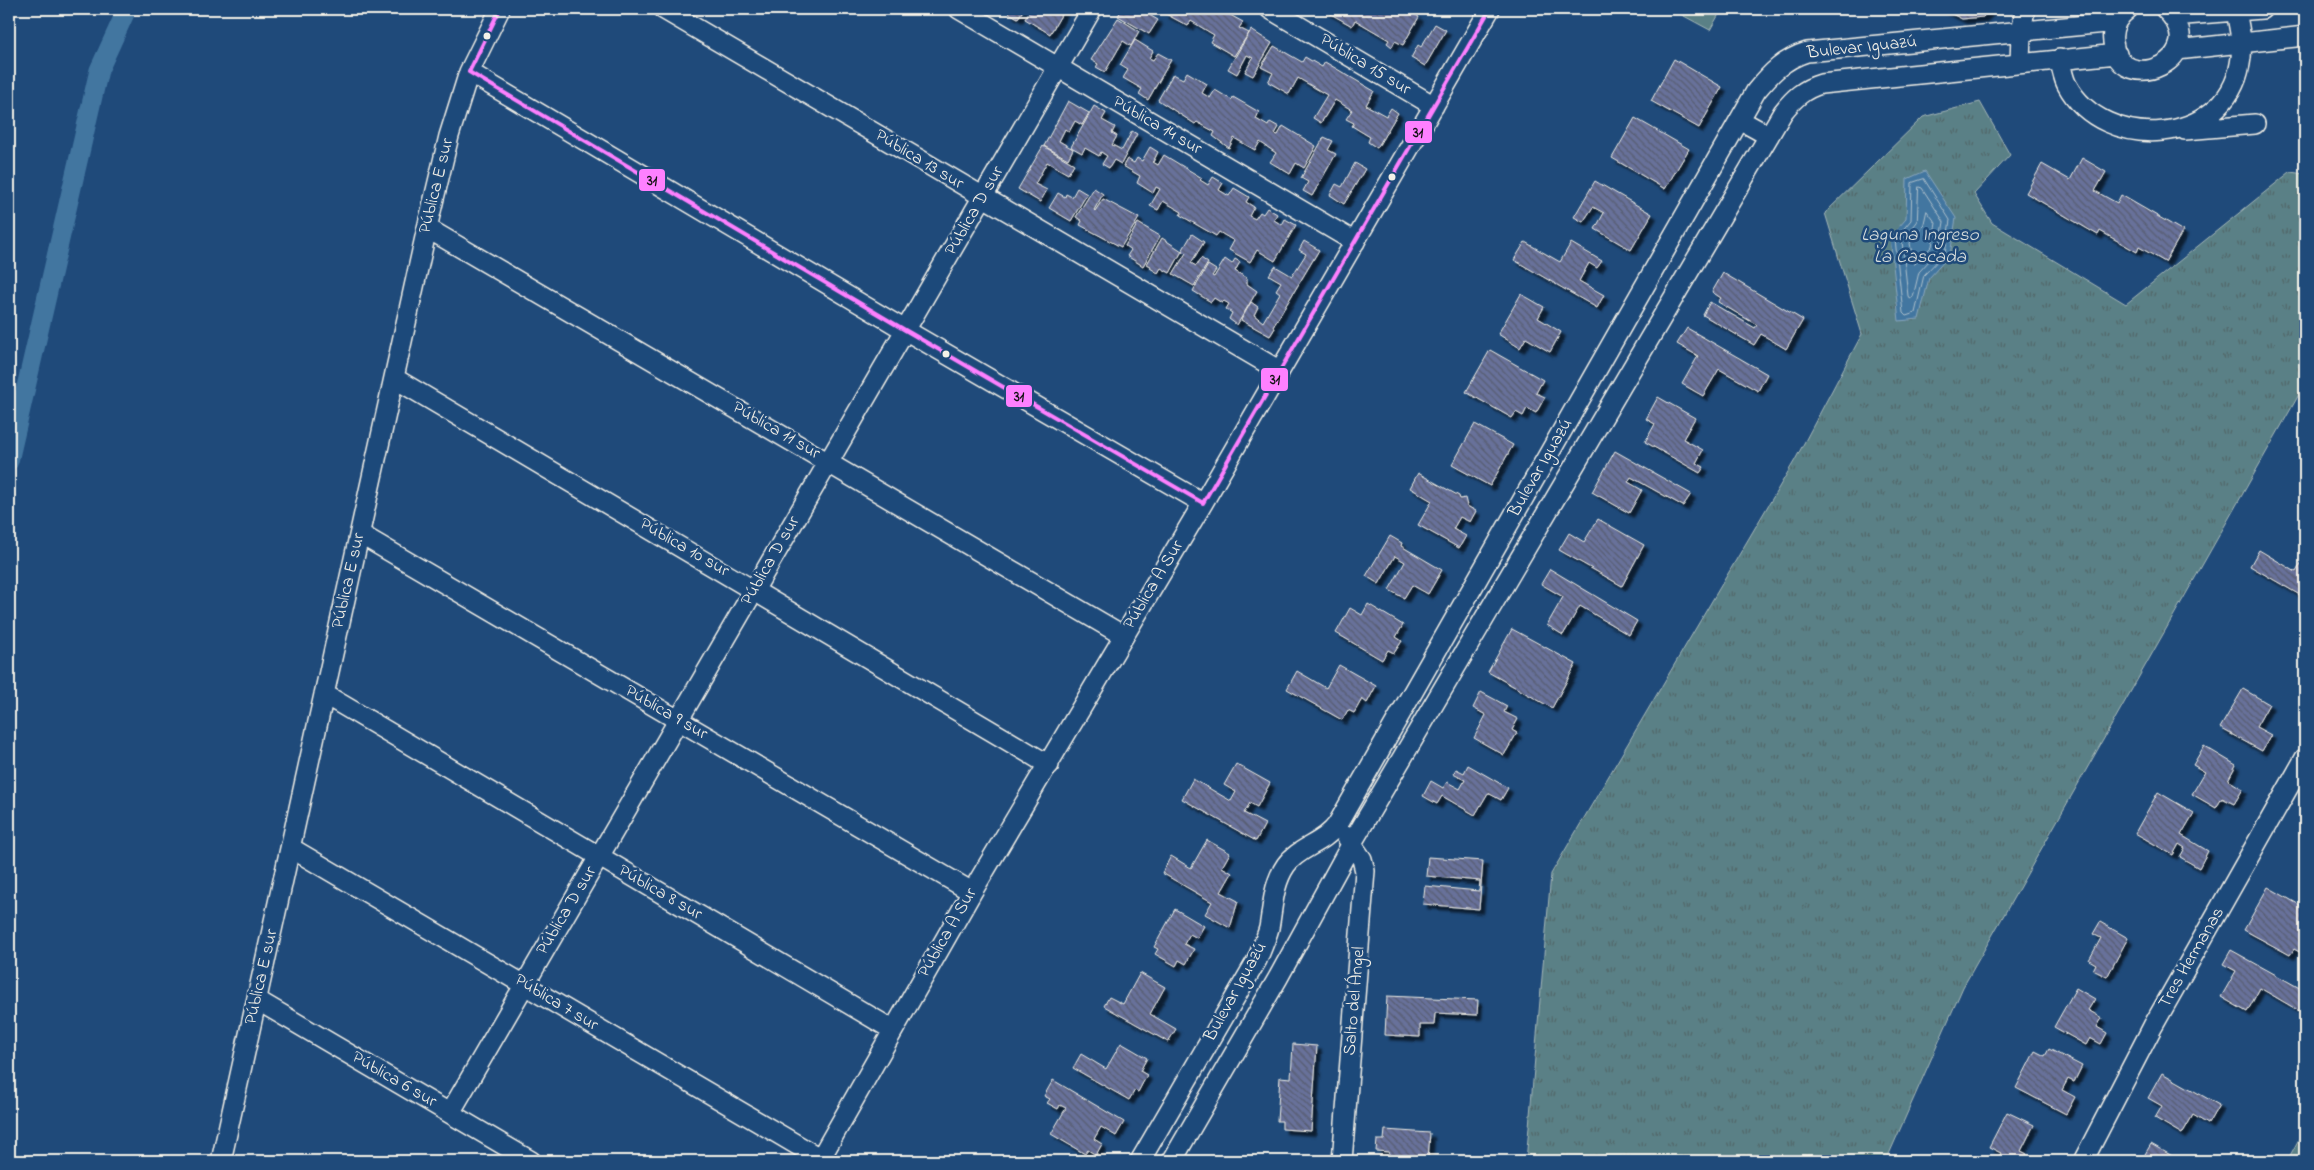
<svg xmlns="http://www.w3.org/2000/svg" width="2314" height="1170" font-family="'Indie Flower',sans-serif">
<defs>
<pattern id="grass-tufts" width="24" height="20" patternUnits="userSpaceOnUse" patternTransform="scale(1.25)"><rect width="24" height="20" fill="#5a8086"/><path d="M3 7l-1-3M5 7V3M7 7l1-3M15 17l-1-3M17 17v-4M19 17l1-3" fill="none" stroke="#526769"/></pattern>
<pattern id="building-back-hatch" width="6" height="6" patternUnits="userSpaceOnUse" patternTransform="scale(1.25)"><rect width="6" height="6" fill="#67719a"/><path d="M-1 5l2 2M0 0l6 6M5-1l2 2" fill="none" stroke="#585c70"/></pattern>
<filter id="shadow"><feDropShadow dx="4.5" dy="4.5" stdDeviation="1" flood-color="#0009"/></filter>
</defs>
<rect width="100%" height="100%" fill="#1f4a7a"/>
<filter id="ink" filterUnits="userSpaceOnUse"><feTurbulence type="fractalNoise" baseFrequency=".02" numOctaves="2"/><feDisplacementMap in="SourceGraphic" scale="10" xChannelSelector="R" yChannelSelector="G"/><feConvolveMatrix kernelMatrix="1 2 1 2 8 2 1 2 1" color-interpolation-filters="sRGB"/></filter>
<g filter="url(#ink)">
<path fill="url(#grass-tufts)" stroke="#a7b8b7" d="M 1980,102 L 2010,155 L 1974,194 L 1992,223 L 2126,304 L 2290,172 L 2305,174 L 2305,384 L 1963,987 L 1886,1161 L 1526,1161 L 1551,874 L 1795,460 L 1862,334 L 1825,213 L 1923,117 Z
M 2305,1128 L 2305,1161 L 2287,1161 Z"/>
<path fill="#5a8086" stroke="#a7b8b7" d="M 1671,9 L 1722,9 L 1710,30 Z"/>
<path fill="#4376a0" stroke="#8aa7bd" d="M 1925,171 L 1956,218 L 1950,255 L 1929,278 L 1919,319 L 1899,321 L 1890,237 L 1906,219 L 1907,179 Z"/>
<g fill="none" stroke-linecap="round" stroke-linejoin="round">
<path stroke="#adc0cb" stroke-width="1" d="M 1924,179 L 1950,220 L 1945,253 L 1924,275 L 1915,313 L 1906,316 L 1903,313 L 1895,239 L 1911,220 L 1912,183 Z
M 1919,187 L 1922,188 L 1944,222 L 1939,250 L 1919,272 L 1913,297 L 1910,299 L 1908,296 L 1902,241 L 1917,222 Z
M 1927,211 L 1936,223 L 1932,246 L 1914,265 L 1910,243 L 1923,227 Z"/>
<path stroke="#4376a0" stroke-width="19" d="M 9,461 L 99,70 L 127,9"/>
</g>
<path fill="url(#building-back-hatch)" stroke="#f4f1e8" filter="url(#shadow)" d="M 1009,9 L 1024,9 L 1018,18 L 1009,13 L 1011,10 Z
M 1031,9 L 1037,9 L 1044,13 L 1046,9 L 1064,10 L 1050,34 L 1025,19 Z
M 1122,9 L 1139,9 L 1158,20 L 1149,34 L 1118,16 Z
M 1166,9 L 1219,9 L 1243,22 L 1239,28 L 1249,33 L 1234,56 L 1210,42 L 1214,35 L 1191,21 L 1188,26 L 1164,13 Z
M 1322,9 L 1406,9 L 1419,17 L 1403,45 L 1395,41 L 1392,47 L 1387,43 L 1389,40 L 1355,20 L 1352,26 Z
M 1942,9 L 1991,9 L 1983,17 L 1962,19 Z
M 1118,18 L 1139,31 L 1131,46 L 1123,41 L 1105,72 L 1096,67 L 1098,64 L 1091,60 Z
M 1435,24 L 1446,30 L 1425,66 L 1411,58 L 1418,45 L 1421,47 Z
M 1251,30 L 1272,43 L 1253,76 L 1245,72 L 1253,58 L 1247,55 L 1237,74 L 1228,69 Z
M 1135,40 L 1153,51 L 1149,58 L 1153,60 L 1158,53 L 1171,60 L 1148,100 L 1139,94 L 1142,89 L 1123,78 L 1128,70 L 1120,65 Z
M 1274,46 L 1302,62 L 1305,57 L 1322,67 L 1325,62 L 1374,91 L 1366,105 L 1386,116 L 1391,108 L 1398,113 L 1377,148 L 1368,142 L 1370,137 L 1352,126 L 1354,123 L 1346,119 L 1352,110 L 1335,100 L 1321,123 L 1313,118 L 1327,95 L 1298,78 L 1289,94 L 1268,82 L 1273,73 L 1261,67 Z
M 1674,59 L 1722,87 L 1699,128 L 1651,101 Z
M 1187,72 L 1207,84 L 1202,93 L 1210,98 L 1215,90 L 1232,100 L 1233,97 L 1259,112 L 1256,119 L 1268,126 L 1270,122 L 1279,127 L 1275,134 L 1278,135 L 1283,126 L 1316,146 L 1304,168 L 1296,163 L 1290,174 L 1270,162 L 1276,153 L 1260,142 L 1255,150 L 1234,138 L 1229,148 L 1213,136 L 1215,132 L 1197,122 L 1195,124 L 1158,100 L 1173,74 L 1183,79 Z
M 1068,101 L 1089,113 L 1082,125 L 1075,121 L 1069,132 L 1065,129 L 1059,141 L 1073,149 L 1068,159 L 1044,146 Z
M 1094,106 L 1106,113 L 1102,120 L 1115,127 L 1112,133 L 1117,136 L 1112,145 L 1122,150 L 1132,131 L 1137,134 L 1121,164 L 1114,160 L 1109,168 L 1102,164 L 1107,156 L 1101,152 L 1099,156 L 1085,148 L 1082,153 L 1071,147 Z
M 1635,118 L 1689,149 L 1665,189 L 1612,158 Z
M 1324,137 L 1333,141 L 1328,150 L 1336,154 L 1312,196 L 1303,191 L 1308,182 L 1301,178 Z
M 1043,146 L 1074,164 L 1068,174 L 1047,162 L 1035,184 L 1047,190 L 1040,202 L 1018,189 Z
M 1150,147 L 1158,152 L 1153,162 L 1158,165 L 1164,155 L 1202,178 L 1200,180 L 1208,185 L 1213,177 L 1223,183 L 1219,190 L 1229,196 L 1234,188 L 1249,197 L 1246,202 L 1254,207 L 1249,216 L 1255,219 L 1260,212 L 1263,214 L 1267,208 L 1277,214 L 1274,220 L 1282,225 L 1285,219 L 1296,225 L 1275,261 L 1257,250 L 1250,262 L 1229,250 L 1234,241 L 1219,232 L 1216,236 L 1180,215 L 1182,212 L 1163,201 L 1158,210 L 1150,206 L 1160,189 L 1156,187 L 1153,193 L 1137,183 L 1140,176 L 1123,166 L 1127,159 L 1134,163 L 1137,158 L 1142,161 Z
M 2082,158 L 2106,172 L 2095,191 L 2117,203 L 2121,195 L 2183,231 L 2165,262 L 2139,247 L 2137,252 L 2100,231 L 2098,235 L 2026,193 L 2042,164 L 2070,180 Z
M 1355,163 L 1365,169 L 1344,204 L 1330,195 L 1336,184 L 1342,187 Z
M 1595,181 L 1652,214 L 1631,250 L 1595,229 L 1604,213 L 1593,207 L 1583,222 L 1574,217 Z
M 1077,188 L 1087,194 L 1071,221 L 1049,208 L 1058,193 L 1065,197 L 1066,194 L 1072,197 Z
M 1094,188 L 1103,194 L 1094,210 L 1095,211 L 1103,199 L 1139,218 L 1121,247 L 1080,225 L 1082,221 L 1076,217 Z
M 1138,223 L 1160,236 L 1143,266 L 1127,256 L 1131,250 L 1125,246 Z
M 1192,234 L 1204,242 L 1191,263 L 1196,266 L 1201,258 L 1208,263 L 1194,286 L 1173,274 L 1186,253 L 1182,251 Z
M 1162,238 L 1182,251 L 1170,273 L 1161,268 L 1158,273 L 1150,268 L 1151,266 L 1147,264 Z
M 1304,241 L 1319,250 L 1273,327 L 1275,328 L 1270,336 L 1241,320 L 1251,302 L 1258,307 L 1254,315 L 1263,322 L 1280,293 L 1276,290 L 1281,282 L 1269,275 L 1275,266 L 1292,276 L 1306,254 L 1299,250 Z
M 1525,242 L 1560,262 L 1571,243 L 1602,261 L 1597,268 L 1589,263 L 1579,281 L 1604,295 L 1597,308 L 1514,260 Z
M 1225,259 L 1232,264 L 1235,259 L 1240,262 L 1235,271 L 1247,278 L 1247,284 L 1257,291 L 1237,325 L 1229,319 L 1232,313 L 1226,309 L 1229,304 L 1224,301 L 1222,303 L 1214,298 L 1211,302 L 1193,291 L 1208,265 L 1216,270 L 1212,276 L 1214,277 Z
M 1723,273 L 1803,320 L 1786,349 L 1761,334 L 1754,345 L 1703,315 L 1710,302 L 1755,328 L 1757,325 L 1718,302 L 1721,298 L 1712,292 Z
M 1521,294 L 1544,307 L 1538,318 L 1561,332 L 1550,352 L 1526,338 L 1520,348 L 1498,334 Z
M 1687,328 L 1767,374 L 1758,391 L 1719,369 L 1703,396 L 1682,384 L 1698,356 L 1677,344 Z
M 1490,350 L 1543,380 L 1536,393 L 1545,397 L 1536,413 L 1527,408 L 1523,416 L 1516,412 L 1512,418 L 1466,392 Z
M 1658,397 L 1695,418 L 1683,439 L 1703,450 L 1696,463 L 1704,467 L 1700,473 L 1645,442 L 1655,424 L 1646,419 Z
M 1475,424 L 1513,445 L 1490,486 L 1452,465 Z
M 1615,451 L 1691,494 L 1683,506 L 1631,477 L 1628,482 L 1642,490 L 1629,513 L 1592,492 Z
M 1418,473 L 1459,496 L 1460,499 L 1465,498 L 1467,506 L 1476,511 L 1470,522 L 1460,517 L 1453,529 L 1466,536 L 1459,548 L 1418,525 L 1432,501 L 1410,488 Z
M 1598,519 L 1644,545 L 1622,586 L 1559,550 L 1569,533 L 1584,542 Z
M 1390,536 L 1402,543 L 1401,546 L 1442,570 L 1428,594 L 1412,585 L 1404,598 L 1389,590 L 1405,562 L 1395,556 L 1379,584 L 1366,576 Z
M 2259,550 L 2296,572 L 2305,556 L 2305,598 L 2250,566 Z
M 1550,569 L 1637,621 L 1629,635 L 1580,606 L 1563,635 L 1547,625 L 1563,597 L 1541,584 Z
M 1368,604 L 1403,625 L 1396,637 L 1402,641 L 1394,653 L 1388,650 L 1382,660 L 1336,633 L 1350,608 L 1362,615 Z
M 1512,629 L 1576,664 L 1552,708 L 1488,672 Z
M 1339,665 L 1376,686 L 1367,703 L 1362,699 L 1354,713 L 1348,710 L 1342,720 L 1287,689 L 1297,671 L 1326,688 Z
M 2243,689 L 2269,704 L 2256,727 L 2271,735 L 2262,751 L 2220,728 Z
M 1481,692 L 1507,706 L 1504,712 L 1518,719 L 1512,730 L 1517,733 L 1504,755 L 1474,738 L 1486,715 L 1473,708 Z
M 2204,746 L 2236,765 L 2228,780 L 2243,789 L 2234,804 L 2222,798 L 2216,808 L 2192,794 L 2205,772 L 2193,765 Z
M 1236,764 L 1270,783 L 1257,807 L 1250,803 L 1244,813 L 1265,824 L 1256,841 L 1182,799 L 1193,779 L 1231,801 L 1236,792 L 1224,785 Z
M 1468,765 L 1508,788 L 1501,800 L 1488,793 L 1475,815 L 1442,796 L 1437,804 L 1423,796 L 1431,781 L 1443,788 L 1447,782 L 1460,789 L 1465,780 L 1453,774 L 1456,769 L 1464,773 Z
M 2158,792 L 2194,813 L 2181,835 L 2208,851 L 2199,868 L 2180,857 L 2185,848 L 2179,844 L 2173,855 L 2135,833 Z
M 1207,840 L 1230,853 L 1222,867 L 1232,873 L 1221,892 L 1238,901 L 1230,928 L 1205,914 L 1212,902 L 1162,873 L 1171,856 L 1191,868 Z
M 1428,857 L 1483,861 L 1479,909 L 1423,904 L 1425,886 L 1479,891 L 1480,881 L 1426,876 Z
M 2268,887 L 2305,908 L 2305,955 L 2294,949 L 2290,955 L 2244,930 Z
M 1175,909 L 1204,926 L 1197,938 L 1190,934 L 1184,944 L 1194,949 L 1186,964 L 1179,960 L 1176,966 L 1155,954 L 1158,949 L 1154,947 Z
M 2100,922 L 2128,938 L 2107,977 L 2093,970 L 2096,964 L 2089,960 L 2101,938 L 2093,934 Z
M 2231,950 L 2305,991 L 2305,1004 L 2301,1012 L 2260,988 L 2247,1012 L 2221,997 L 2236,971 L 2223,964 Z
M 1140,973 L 1165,987 L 1150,1014 L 1176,1029 L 1168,1042 L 1104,1006 L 1109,997 L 1123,1004 Z
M 2076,988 L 2095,999 L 2088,1010 L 2102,1018 L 2097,1027 L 2107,1033 L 2101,1044 L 2090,1038 L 2086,1045 L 2054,1027 Z
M 1387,996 L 1478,1000 L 1477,1015 L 1435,1013 L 1434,1025 L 1420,1025 L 1420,1037 L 1385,1035 Z
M 1121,1043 L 1147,1058 L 1140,1071 L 1147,1075 L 1138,1092 L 1135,1090 L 1129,1100 L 1073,1068 L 1081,1054 L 1106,1069 Z
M 1293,1044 L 1317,1046 L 1311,1131 L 1282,1129 L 1282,1121 L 1277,1121 L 1280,1077 L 1291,1078 Z
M 2049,1049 L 2082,1066 L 2074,1082 L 2068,1079 L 2062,1090 L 2075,1097 L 2066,1114 L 2016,1088 L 2035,1051 L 2045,1056 Z
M 2162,1073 L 2219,1105 L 2208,1124 L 2193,1115 L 2182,1134 L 2155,1118 L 2162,1106 L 2148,1098 Z
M 1053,1080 L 1124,1122 L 1116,1136 L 1101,1127 L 1094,1139 L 1102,1144 L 1096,1155 L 1088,1150 L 1085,1154 L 1051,1134 L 1066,1108 L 1060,1105 L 1058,1109 L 1047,1103 L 1050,1099 L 1044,1096 Z
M 2007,1112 L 2034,1125 L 2021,1151 L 2027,1154 L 2023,1161 L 2006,1161 L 1999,1158 L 2001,1153 L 1989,1147 Z
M 1385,1130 L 1430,1133 L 1428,1159 L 1462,1161 L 1376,1161 L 1388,1161 L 1389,1152 L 1376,1151 L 1377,1140 L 1384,1140 Z
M 2151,1144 L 2181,1161 L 2141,1161 Z"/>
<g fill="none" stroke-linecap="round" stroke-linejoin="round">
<defs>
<path id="minor" d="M 663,9 L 1280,371
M 959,9 L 1355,242
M 1270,9 L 1434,106
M 2128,9 C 2117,17 2111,28 2113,42 C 2119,100 2217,58 2165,9
M 2173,16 L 2262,9
M 2177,50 L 2305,36
M 2059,59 C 2062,68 2063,78 2067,85 C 2104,154 2226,146 2240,64 C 2244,46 2239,28 2236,11
M 2020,63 L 2021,33 L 2025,9
M 469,72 L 905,330 L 1203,503
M 1740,120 L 1769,136
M 2185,130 L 2255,124
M 427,228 L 1124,636
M 394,378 L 1049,765
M 360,534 L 972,892
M 324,694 L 893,1030
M 291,848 L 821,1159
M 257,1000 L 531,1161
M 450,1113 L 1092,9
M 221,1161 L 427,228 L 449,136 L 469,72 L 500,9
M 819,1161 L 972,892 L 1203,503 L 1490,9
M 1140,1161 L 1257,960 C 1261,950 1266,939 1269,928 C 1273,906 1273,884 1286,865 C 1299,847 1323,844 1337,825 L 1756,91 C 1771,73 1784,59 1807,52 L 2116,22
M 1172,1161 L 1278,978 L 1352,843 L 1783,112 C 1794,98 1804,89 1821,84 L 2117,54
M 1342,1161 L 1365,871 L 1362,859 L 1346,836
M 2083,1161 L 2153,1026 L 2305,758"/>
</defs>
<use href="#minor" stroke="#f4f1e8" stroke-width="22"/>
<use href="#minor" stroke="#1f4a7a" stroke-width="19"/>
<defs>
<path id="bus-1" d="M 469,72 L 905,330 L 1203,503
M 469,72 L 500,9
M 1203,503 L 1490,9"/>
</defs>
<use href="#bus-1" stroke="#1f4a7a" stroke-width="8"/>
<use href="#bus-1" stroke="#fe80ff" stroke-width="4"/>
</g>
</g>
<g fill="#f4f1e8" stroke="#1f4a7a" stroke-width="2">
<circle cx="487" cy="36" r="4.5"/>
<circle cx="1392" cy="177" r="4.5"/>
<circle cx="946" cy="354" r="4.5"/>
</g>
<g text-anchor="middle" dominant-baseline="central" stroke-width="5" stroke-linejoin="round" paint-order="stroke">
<g font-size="18" fill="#f4f1e8" stroke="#1f4a7a">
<text transform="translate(1862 48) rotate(-6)">Bulevar Iguazú</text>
<text transform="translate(1365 65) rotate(31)">Pública 15 sur</text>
<text transform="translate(1157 126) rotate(30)">Pública 14 sur</text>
<text transform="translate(919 160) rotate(31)">Pública 13 sur</text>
<text transform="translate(437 186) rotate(-76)">Pública E sur</text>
<text transform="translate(975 211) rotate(-60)">Pública D sur</text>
<text transform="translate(776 431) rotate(30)">Pública 11 sur</text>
<text transform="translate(1541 468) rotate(-60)">Bulevar Iguazú</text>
<text transform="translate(684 548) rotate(30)">Pública 10 sur</text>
<text transform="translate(771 561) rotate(-60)">Pública D sur</text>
<text transform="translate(349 581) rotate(-77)">Pública E sur</text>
<text transform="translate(1154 585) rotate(-59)">Pública A Sur</text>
<text transform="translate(666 713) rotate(30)">Pública 9 sur</text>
<text transform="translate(660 893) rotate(30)">Pública 8 sur</text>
<text transform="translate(567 911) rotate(-59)">Pública D sur</text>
<text transform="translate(948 933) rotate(-60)">Pública A Sur</text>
<text transform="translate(2192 958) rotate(-60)">Tres Hermanas</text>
<text transform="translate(262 977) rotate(-77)">Pública E sur</text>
<text transform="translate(1236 992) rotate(-61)">Bulevar Iguazú</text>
<text transform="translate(1355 1001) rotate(-85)">Salto del Ángel</text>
<text transform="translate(556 1003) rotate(31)">Pública 7 sur</text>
<text transform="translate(394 1080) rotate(30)">Pública 6 sur</text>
</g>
<g font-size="19" font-style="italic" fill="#d9dfdd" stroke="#1f4a7a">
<text x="1920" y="235">Laguna Ingreso<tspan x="1920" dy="22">La Cascada</tspan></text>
</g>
</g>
<g stroke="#1f4a7a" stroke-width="2">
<rect x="1404" y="120" width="29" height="24" rx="5" fill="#fe80ff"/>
<rect x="638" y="168" width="28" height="24" rx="5" fill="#fe80ff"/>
<rect x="1260" y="367" width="29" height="25" rx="5" fill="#fe80ff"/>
<rect x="1005" y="384" width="28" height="24" rx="5" fill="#fe80ff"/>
</g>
<g font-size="14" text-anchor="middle" font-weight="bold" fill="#111">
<text x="1418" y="137">31</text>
<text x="652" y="185">31</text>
<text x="1275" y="384">31</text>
<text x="1019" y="401">31</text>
</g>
<rect width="2314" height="1170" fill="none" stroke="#1f4a7a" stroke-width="30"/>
<rect x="15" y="15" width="2284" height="1140" fill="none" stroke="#f4f1e8" stroke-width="2" filter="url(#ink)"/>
</svg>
